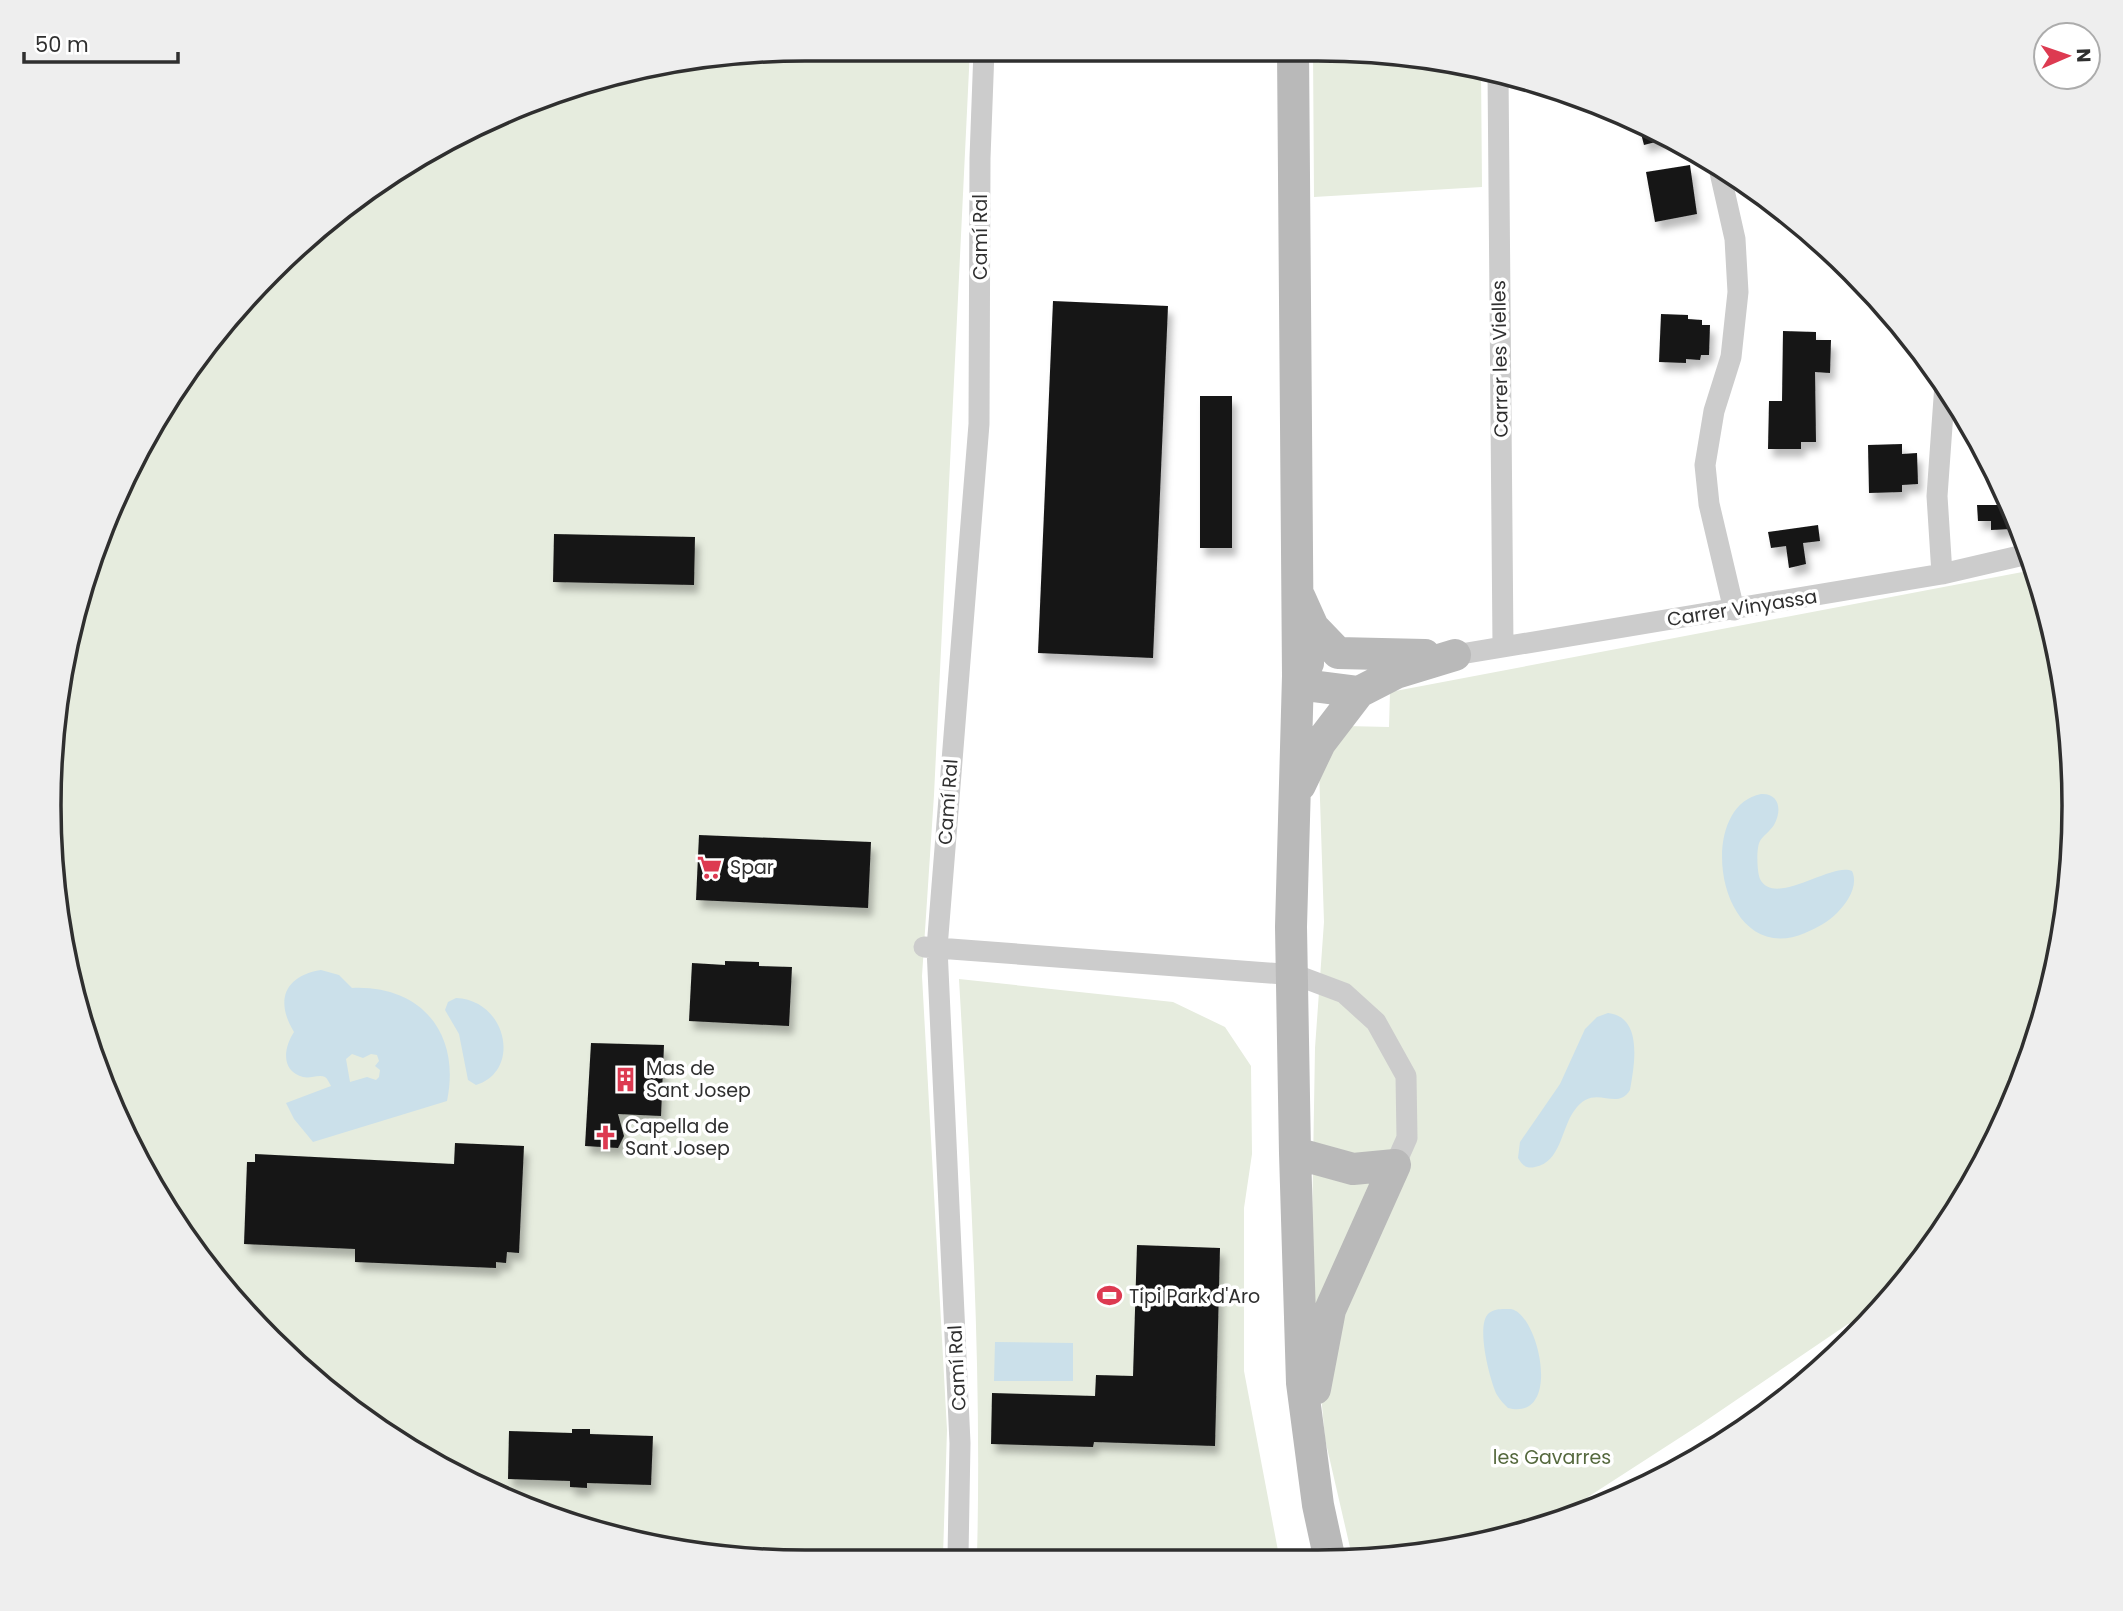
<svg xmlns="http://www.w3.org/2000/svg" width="2123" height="1611" font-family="Poppins,sans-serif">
<defs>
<filter id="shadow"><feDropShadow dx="4.5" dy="8" stdDeviation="3.5" flood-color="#0004"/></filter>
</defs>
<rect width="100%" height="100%" fill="#fff"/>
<path fill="#e6ecde" d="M 805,49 L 970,49 L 934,795 L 922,976 L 947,1430 L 943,1556 L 706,1555 L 562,1522 L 427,1460 L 306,1374 L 177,1226 L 89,1049 L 51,855 L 64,658 L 127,471 L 237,306 L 307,236 L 427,151 L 609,75 Z
M 1313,50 L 1367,51 L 1481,69 L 1482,187 L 1314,197 Z
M 2033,570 L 2059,658 L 2074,805 L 2060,953 L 2017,1095 L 1947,1225 L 1871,1318 L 1848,1324 L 1701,1424 L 1543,1526 L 1416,1556 L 1352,1556 L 1325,1439 L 1311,1284 L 1315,1048 L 1324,922 L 1319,769 L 1346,726 L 1389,727 L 1390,692 Z
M 959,979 L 1173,1002 L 1225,1027 L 1251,1066 L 1252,1154 L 1244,1208 L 1244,1371 L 1279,1556 L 977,1556 C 982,1363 970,1171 959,979 Z"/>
<path fill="#cbe0ea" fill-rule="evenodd" d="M 1761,794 C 1780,793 1782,811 1774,825 C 1770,831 1763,836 1760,841 C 1756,848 1757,872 1760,879 C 1775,908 1831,862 1852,871 C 1859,886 1847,903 1837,913 C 1828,922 1817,928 1805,933 C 1718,970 1693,807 1761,794 Z
M 321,970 L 339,975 L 352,988 C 422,985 461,1034 447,1101 L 313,1142 L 294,1119 L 286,1103 L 331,1086 C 329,1083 328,1079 325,1077 C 319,1074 310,1079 303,1077 C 280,1071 284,1047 294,1032 C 275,1001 284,976 321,970 ZM 352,1054 L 363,1058 L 371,1054 L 377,1055 L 379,1061 L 375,1066 L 380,1070 L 379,1077 L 376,1080 L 367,1077 L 350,1082 L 346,1059 Z
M 456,998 C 507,1000 522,1071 476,1085 L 468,1080 L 459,1034 L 445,1010 L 448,1002 Z
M 1608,1013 C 1644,1017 1634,1067 1630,1090 C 1616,1113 1594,1081 1574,1111 C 1561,1129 1561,1162 1535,1167 C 1526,1169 1522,1165 1518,1158 L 1520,1142 L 1560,1084 L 1585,1029 L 1597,1017 Z
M 1511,1309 C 1539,1314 1563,1422 1508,1408 C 1504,1404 1500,1400 1497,1395 C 1490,1381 1475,1324 1489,1313 C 1495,1308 1504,1309 1511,1309 Z
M 995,1342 L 1073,1343 L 1073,1381 L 994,1381 Z"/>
<path fill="#161616" filter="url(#shadow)" d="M 1638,122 L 1652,127 L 1671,138 L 1644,145 Z
M 1690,165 L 1697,214 L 1655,222 L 1646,172 Z
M 1053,301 L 1168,306 L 1153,658 L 1038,653 Z
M 1661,314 L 1688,315 L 1688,319 L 1702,320 L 1702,325 L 1710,325 L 1709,355 L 1701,355 L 1700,360 L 1686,359 L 1686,363 L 1659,362 Z
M 1783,331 L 1816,332 L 1816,340 L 1831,340 L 1830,373 L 1815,372 L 1816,442 L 1801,442 L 1801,449 L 1768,449 L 1769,401 L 1782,401 Z
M 1200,396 L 1232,396 L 1232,548 L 1200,548 Z
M 1902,444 L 1902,454 L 1917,453 L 1918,484 L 1902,485 L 1902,492 L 1869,493 L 1868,445 Z
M 1977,505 L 2010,505 L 2018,520 L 2011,521 L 2012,529 L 1991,530 L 1991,521 L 1978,521 Z
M 1818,525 L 1820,541 L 1803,543 L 1806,564 L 1789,568 L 1786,546 L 1771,548 L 1768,532 Z
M 554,534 L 695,537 L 694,585 L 553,582 Z
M 699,835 L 871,842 L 868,908 L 696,900 Z
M 725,961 L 759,962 L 759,966 L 792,967 L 789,1026 L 689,1021 L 692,963 L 725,965 Z
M 591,1043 L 664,1045 L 661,1116 L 618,1114 L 624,1136 L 618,1148 L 585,1146 Z
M 455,1143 L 524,1146 L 519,1253 L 507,1252 L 506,1263 L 496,1262 L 496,1268 L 355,1262 L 355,1249 L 244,1244 L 247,1162 L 255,1162 L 255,1154 L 454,1164 Z
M 1137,1245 L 1220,1248 L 1215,1446 L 1094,1442 L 1093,1447 L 991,1444 L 992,1393 L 1095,1396 L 1096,1375 L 1133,1376 Z
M 572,1429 L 590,1429 L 590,1434 L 653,1436 L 651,1485 L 587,1483 L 587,1488 L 570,1487 L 570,1481 L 508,1479 L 509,1431 L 572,1433 Z"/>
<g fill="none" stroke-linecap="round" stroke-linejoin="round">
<path stroke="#ccc" stroke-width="21" d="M 1498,72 L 1503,646
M 1719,168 L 1735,239 L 1738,292 L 1731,357 L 1714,411 L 1705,465 L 1709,504 L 1734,610
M 1942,574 L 1937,496 L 1945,384
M 1455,655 L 1942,574 L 2028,554
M 924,947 L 1296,975 L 1344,993 L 1376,1022 L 1406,1076 L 1407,1138 L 1395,1165
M 958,1556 L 960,1443 L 937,948 L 979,424 L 980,158 L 984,50"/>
<path stroke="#b9b9b9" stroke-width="32" d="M 1293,50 L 1298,676 L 1291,927 L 1295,1153 L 1302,1383 L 1318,1505 L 1329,1556
M 1300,598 L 1313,627 L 1338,653 L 1425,655
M 1308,663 L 1298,676 L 1312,686 L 1359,692
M 1300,785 L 1320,743 L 1359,692 L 1396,673 L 1455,655
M 1295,1153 L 1353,1169 L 1395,1165 L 1330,1310 L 1315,1389"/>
</g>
<defs>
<symbol id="supermarket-bare" viewBox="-9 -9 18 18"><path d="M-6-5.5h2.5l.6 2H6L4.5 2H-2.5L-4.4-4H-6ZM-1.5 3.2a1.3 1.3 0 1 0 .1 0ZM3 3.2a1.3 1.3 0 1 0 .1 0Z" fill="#dd3a51" stroke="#fff" stroke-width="2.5" paint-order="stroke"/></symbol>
<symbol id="building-bare" viewBox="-9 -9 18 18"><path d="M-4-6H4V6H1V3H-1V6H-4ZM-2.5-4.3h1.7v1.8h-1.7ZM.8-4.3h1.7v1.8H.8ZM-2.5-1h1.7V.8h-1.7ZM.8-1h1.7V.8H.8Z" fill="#dd3a51" stroke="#fff" stroke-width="2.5" paint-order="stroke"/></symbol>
<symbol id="church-bare" viewBox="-9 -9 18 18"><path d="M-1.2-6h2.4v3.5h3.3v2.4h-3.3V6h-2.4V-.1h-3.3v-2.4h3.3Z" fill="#dd3a51" stroke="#fff" stroke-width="2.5" paint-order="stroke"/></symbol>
<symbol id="stadium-bare" viewBox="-9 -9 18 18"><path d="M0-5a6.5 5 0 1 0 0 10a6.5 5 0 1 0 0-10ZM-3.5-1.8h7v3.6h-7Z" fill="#dd3a51" stroke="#fff" stroke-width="2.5" paint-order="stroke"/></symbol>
</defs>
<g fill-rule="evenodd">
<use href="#supermarket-bare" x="692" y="850" width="35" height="35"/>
<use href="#building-bare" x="608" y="1062" width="35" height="35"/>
<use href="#church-bare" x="588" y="1120" width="35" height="35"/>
<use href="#stadium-bare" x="1092" y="1278" width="35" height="35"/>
</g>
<g text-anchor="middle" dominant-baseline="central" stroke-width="7" stroke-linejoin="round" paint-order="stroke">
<g font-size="19" fill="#2f2f2f" stroke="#fff">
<text transform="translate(980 237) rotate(-90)">Camí Ral</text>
<text transform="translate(1500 359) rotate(-91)">Carrer les Vielles</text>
<text transform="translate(1742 608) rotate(-9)">Carrer Vinyassa</text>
<text transform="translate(948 802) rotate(-86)">Camí Ral</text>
<text transform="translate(957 1368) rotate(-93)">Camí Ral</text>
</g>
<g font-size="19" fill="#2f2f2f" stroke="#fff" text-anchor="start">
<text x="730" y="867">Spar</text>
<text x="646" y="1068">Mas de<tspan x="646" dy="22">Sant Josep</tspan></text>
<text x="625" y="1126">Capella de<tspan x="625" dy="22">Sant Josep</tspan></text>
<text x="1129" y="1296">Tipi Park d'Aro</text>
</g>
<g font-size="19" fill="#55693e" stroke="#fff">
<text x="1552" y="1457">les Gavarres</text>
</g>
</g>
<path d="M0 0H2123V1611H0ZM805 61H1318A744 744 0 0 1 2062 805V806A744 744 0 0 1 1318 1550H805A744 744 0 0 1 61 806V805A744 744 0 0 1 805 61Z" fill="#eee" fill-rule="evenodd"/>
<path fill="none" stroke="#2f2f2f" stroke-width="3.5" d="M805 61H1318A744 744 0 0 1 2062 805V806A744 744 0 0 1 1318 1550H805A744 744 0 0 1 61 806V805A744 744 0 0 1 805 61Z"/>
<g transform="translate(2067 56) rotate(88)"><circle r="33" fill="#ffffff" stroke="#acacac" stroke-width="2"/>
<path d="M0-5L12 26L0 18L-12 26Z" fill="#dd3a51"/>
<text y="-10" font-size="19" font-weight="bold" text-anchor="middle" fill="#2f2f2f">N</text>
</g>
<path d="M24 52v10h154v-10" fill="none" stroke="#2f2f2f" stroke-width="3.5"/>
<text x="35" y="52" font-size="21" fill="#2f2f2f" stroke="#ffffff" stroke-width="5" paint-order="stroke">50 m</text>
</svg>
